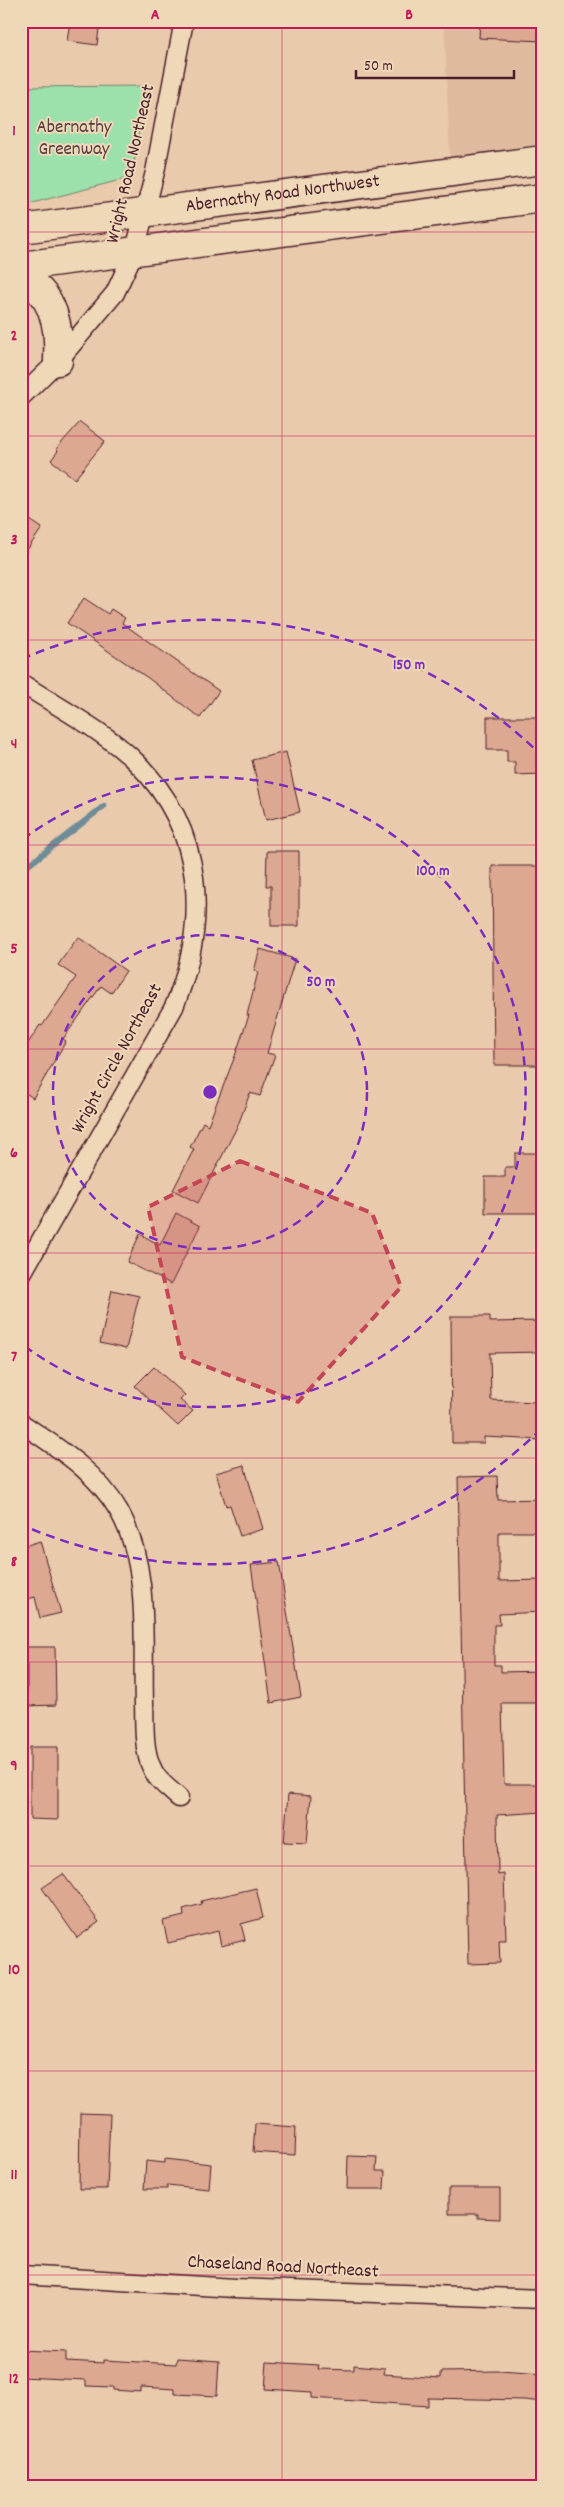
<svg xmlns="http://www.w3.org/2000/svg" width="564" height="2507" font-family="Dekko,sans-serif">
<rect width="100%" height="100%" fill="#eacaac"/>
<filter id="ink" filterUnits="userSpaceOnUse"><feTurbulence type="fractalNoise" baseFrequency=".02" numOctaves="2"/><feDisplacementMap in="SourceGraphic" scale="10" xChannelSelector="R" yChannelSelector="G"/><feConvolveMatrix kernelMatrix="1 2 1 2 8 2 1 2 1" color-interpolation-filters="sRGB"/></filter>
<g filter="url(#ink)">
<path fill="#e0ba9f" d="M 444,21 L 543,21 L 543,171 L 451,182 Z"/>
<path fill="#9ce0ab" stroke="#73806b" d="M 146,86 L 132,177 L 21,206 L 21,87 Z"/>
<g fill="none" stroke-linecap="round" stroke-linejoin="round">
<path stroke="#6d8c97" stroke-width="6" d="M 21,871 L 104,806"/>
</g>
<path fill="#dda892" stroke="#4a1f2b" d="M 70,21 L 100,21 L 97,45 L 67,41 Z
M 480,21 L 543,21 L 543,41 L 479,38 Z
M 80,422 L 105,441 L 75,479 L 51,460 L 58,451 L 56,449 Z
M 21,514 L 42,528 L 21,559 Z
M 84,598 L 108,614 L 111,609 L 125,618 L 122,623 L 219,691 L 200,718 L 148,678 L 67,623 Z
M 487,717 L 543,717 L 543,774 L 515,775 L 515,762 L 507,762 L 507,750 L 487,750 Z
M 286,752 L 300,812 L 266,820 L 252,760 Z
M 267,851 L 299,851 L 299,926 L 271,926 L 271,886 L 266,886 Z
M 492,866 L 543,866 L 543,1065 L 494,1065 Z
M 78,937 L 126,971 L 111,993 L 101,986 L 63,1039 L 66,1041 L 33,1098 L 21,1090 L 21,1054 L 40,1025 L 42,1026 L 76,977 L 58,965 Z
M 260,949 L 295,959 L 267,1053 L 275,1055 L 260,1096 L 250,1093 L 238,1125 L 198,1203 L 173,1190 L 194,1149 L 190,1147 L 203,1122 L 208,1125 L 235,1056 L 249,1015 L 247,1015 L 258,972 L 254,971 Z
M 515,1153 L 543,1153 L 543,1213 L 485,1213 L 485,1177 L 505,1177 L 505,1167 L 515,1167 Z
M 176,1213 L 200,1226 L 171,1284 L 127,1262 L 140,1234 L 160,1245 Z
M 112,1290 L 139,1296 L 126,1349 L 100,1343 Z
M 451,1316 L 490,1316 L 490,1322 L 543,1321 L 543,1352 L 490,1353 L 491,1400 L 536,1402 L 535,1408 L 543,1409 L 543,1440 L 484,1437 L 484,1443 L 452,1443 Z
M 154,1367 L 185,1395 L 180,1400 L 193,1411 L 178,1426 L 135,1386 Z
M 244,1465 L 263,1529 L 240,1536 L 230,1505 L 226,1506 L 216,1473 Z
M 497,1476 L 498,1500 L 543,1499 L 543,1532 L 499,1532 L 499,1581 L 543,1580 L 543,1612 L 499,1614 L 500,1625 L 494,1625 L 494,1665 L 501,1665 L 501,1672 L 543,1671 L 543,1703 L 502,1703 L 504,1784 L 543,1784 L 543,1812 L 497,1815 L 498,1875 L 504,1874 L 506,1940 L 499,1940 L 500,1963 L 468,1964 L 458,1477 Z
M 40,1541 L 61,1613 L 40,1618 L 35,1597 L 28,1599 L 21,1576 L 21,1547 Z
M 279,1562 L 301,1697 L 271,1703 L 251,1565 Z
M 27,1647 L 55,1647 L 56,1705 L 27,1706 Z
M 30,1747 L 58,1747 L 58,1820 L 30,1819 Z
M 288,1794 L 311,1796 L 307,1843 L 284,1842 Z
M 63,1874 L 99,1922 L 77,1938 L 42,1888 Z
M 256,1888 L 263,1918 L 241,1924 L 245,1940 L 221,1946 L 218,1931 L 168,1943 L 163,1921 L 184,1916 L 183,1909 L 202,1904 L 201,1901 Z
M 80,2113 L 110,2114 L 107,2189 L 79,2189 Z
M 255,2124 L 296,2127 L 295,2155 L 253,2152 Z
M 348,2156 L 377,2157 L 376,2171 L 385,2171 L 384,2189 L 347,2189 Z
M 165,2159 L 211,2164 L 209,2189 L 167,2185 L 167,2189 L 144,2189 L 146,2161 L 165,2163 Z
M 449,2188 L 500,2188 L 500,2219 L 478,2218 L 478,2214 L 449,2214 Z
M 21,2350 L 66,2352 L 66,2361 L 104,2363 L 104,2360 L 176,2364 L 177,2358 L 219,2361 L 217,2396 L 175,2394 L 175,2389 L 141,2387 L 141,2392 L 113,2390 L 113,2387 L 86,2386 L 86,2380 L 21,2377 Z
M 267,2362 L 319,2365 L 318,2369 L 354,2370 L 354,2365 L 385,2368 L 384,2374 L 441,2378 L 441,2372 L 499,2371 L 543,2374 L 543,2402 L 524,2400 L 428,2398 L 428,2406 L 312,2398 L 312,2392 L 265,2389 Z"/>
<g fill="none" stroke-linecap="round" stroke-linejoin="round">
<defs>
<path id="street" d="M 21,397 L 58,361 L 115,293 L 135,250 L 155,172 L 184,21
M 21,683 C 58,707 106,732 137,763 C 205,831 209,922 174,1007 L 21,1275
M 21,1423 C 58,1448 96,1471 119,1511 C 151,1568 142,1641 144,1704 C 145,1728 142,1756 157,1777 C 163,1785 172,1791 179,1798
M 21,2275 L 235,2288 L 543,2299"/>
<g id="primary">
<path id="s1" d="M 21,229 L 543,160"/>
<path d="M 21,266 L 543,198"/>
<path d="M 21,278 C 55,292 60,330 58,361"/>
</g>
</defs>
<use href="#street" stroke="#4a1f2b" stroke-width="21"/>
<use href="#primary" stroke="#4a1f2b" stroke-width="31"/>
<use href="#street" stroke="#eed8b7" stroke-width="18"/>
<use href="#primary" stroke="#eed8b7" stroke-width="28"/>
</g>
</g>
<path fill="#c44556" fill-opacity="0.2" stroke="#c44556" stroke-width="4" stroke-dasharray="10 6" stroke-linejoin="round" d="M 240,1161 L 372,1213 L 401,1287 L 298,1402 L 182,1357 L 148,1207 Z"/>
<path fill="none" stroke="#c2185b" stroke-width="1" stroke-opacity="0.55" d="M 282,21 L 282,2486M 21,232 L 543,232M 21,436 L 543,436M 21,640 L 543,640M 21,845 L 543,845M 21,1049 L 543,1049M 21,1253 L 543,1253M 21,1458 L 543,1458M 21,1662 L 543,1662M 21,1866 L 543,1866M 21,2071 L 543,2071M 21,2275 L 543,2275"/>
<g fill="none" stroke="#7b2cbf" stroke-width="2.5" stroke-dasharray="9 6">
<circle cx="210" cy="1092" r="157"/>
<path d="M23 839A315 315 0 1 1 23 1345"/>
<path d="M541 1429A472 472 0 0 1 22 1525M22 659A472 472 0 0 1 541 755"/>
</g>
<g text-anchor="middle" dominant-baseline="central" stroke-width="4" stroke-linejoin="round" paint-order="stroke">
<g font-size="19" fill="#563c3e" stroke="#eed8b7">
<text x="74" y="128">Abernathy<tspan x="74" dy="22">Greenway</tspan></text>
</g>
<g font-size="19" fill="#4a1f2b" stroke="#eed8b7">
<text transform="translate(132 164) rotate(-77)">Wright Road Northeast</text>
<text stroke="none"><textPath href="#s1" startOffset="264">Abernathy Road Northwest</textPath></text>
<text transform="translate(118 1059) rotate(-61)">Wright Circle Northeast</text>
<text transform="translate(283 2268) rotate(3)">Chaseland Road Northeast</text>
</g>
</g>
<circle cx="210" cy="1092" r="8" fill="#7b2cbf" stroke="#eed8b7" stroke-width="2.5"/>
<g font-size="15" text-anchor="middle" font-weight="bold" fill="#7b2cbf" stroke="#eed8b7" stroke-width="4" stroke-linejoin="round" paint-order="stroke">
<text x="409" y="669">150 m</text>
<text x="433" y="875">100 m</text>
<text x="321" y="986">50 m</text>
</g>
<rect width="564" height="2507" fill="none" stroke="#eed8b7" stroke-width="55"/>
<path d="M356 70v8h158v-8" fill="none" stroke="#4a1f2b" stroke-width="2.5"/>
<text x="364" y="70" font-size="15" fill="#4a1f2b" stroke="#eed8b7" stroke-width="4" paint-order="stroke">50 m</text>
<rect x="28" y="28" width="508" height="2452" fill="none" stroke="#c2185b" stroke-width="2"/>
<g font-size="16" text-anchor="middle" font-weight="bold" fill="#c2185b">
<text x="155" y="19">A</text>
<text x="409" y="19">B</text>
<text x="14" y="135">1</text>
<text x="14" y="340">2</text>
<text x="14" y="544">3</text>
<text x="14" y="748">4</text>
<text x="14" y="953">5</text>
<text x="14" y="1157">6</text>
<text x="14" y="1361">7</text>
<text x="14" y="1566">8</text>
<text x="14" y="1770">9</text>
<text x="14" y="1974">10</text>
<text x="14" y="2179">11</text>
<text x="14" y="2383">12</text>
</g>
</svg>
